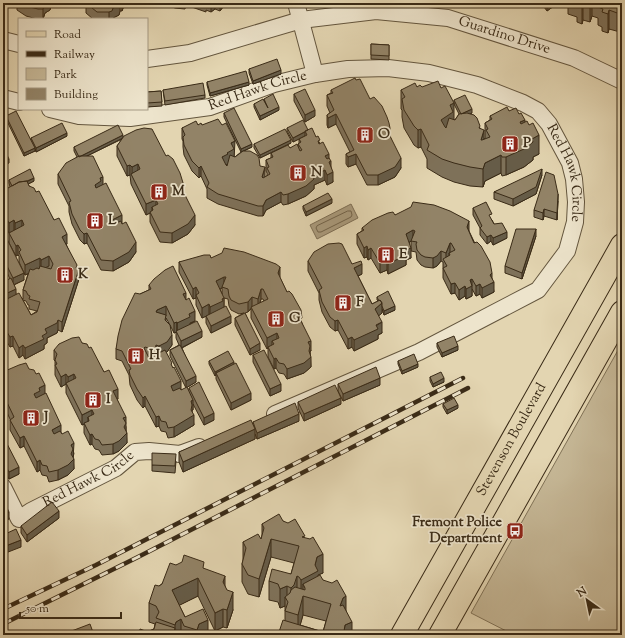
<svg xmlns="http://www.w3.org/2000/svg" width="625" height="638" font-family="'Sorts Mill Goudy',serif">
<rect width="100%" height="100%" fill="#e3d5b1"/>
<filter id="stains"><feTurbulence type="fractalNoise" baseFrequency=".005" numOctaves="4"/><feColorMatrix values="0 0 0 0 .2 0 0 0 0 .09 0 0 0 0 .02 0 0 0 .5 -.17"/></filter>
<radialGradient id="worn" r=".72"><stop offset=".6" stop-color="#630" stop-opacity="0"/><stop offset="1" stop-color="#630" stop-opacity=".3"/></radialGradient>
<path fill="#c6b897" stroke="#807257" d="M 622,343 L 622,635 L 514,635 L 471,613 Z"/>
<path fill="#aa9b7d" stroke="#7d6e54" d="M 351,204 L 358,218 L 317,239 L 310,225 Z"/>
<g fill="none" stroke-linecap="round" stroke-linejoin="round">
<path stroke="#72634a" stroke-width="1" d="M 348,211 L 351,211 L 352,215 L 351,217 L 321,232 L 318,232 L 316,228 L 317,226 Z"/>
<defs>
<g id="minor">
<path d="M 296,3 L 315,74"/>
<path d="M 3,40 L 19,44"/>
<path id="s1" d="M 147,59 L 190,53 L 301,20 L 376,11 L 448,18 L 574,58 L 622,81"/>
<path d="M 3,98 L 19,102"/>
<path id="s2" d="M 50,109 L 79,116 L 130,118 L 210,107 L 274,84 L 315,74 L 348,69 L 388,68 L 429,73 L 477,85 L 523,103 L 538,111 L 549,124 L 570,163 L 574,179 L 576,202 L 575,222 L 567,251 L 538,290 L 419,352 L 275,414"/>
<path id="s3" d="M 3,487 L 19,519 L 31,511 L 116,468 L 135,452 L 149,451 L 180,454 L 199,447"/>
</g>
<g id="primary">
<path id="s4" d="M 402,635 L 622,245"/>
<path d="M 440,635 L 622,312"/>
</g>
</defs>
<use href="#minor" stroke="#64563e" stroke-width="18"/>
<use href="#primary" stroke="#3a2b17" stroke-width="24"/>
<use href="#minor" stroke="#ede4cc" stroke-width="16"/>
<use href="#primary" stroke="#e3d5b1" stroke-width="22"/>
<defs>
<path id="rail" d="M 3,609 L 96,565 L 463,378
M 3,624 L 138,557 L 468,388"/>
</defs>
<use href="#rail" stroke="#3a2b17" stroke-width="4.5"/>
<use href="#rail" stroke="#ede4cc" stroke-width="3" stroke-dasharray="9" stroke-linecap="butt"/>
</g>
<path fill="#7e7159" stroke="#3a2b17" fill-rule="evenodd" d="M 17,3 L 56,3 L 55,7 L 51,6 L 50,10 L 45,13 L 43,19 L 37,19 L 26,16 L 17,10 Z
M 85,3 L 125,3 L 122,11 L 120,11 L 119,15 L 113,18 L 113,19 L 93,19 L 86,13 L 86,5 Z
M 163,3 L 226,3 L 220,11 L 215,9 L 211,12 L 206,10 L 206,12 L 186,5 L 185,9 L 175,8 Z
M 541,3 L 558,3 L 547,11 Z
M 568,3 L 622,3 L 622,28 L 621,28 L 620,32 L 609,29 L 608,33 L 602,31 L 602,27 L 598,25 L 598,18 L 592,16 L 590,22 L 583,20 L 582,24 L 577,22 L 577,17 L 568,14 Z
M 371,44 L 389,45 L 389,60 L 371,59 Z
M 249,69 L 281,74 L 253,84 L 249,73 Z
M 207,82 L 249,85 L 210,96 L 207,85 Z
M 417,87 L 422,87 L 454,120 L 455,120 L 459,114 L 454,104 L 454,100 L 472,113 L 470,114 L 480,128 L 484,139 L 485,139 L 485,123 L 490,120 L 490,116 L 509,111 L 519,114 L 525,122 L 539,154 L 533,157 L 533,160 L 524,167 L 506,175 L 502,176 L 501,173 L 485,181 L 483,187 L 470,186 L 454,182 L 442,177 L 427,168 L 427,159 L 421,147 L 418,148 L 414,145 L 404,128 L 402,117 L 402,110 L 401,109 L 401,90 Z
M 163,90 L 205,95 L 205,98 L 165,105 Z
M 331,90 L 390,136 L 401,168 L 395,177 L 378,185 L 367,185 L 356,164 L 348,167 L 346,164 L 346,154 L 350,152 L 336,124 L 328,128 L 327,125 L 327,115 L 330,113 L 327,106 L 327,95 L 331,93 Z
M 161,91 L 162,106 L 147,107 L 147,92 Z
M 294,94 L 315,116 L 305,122 L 294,101 Z
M 264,99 L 279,110 L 260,120 L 254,107 L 254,104 L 264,101 Z
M 224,113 L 252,147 L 244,151 L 260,166 L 265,177 L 267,176 L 267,173 L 266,171 L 266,160 L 271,158 L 271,153 L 290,148 L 298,147 L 298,144 L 299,143 L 299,139 L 305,136 L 293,142 L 287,131 L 287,128 L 308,130 L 316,137 L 329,158 L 333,182 L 327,185 L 325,180 L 314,185 L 314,189 L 306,196 L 288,204 L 283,205 L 281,202 L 266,210 L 263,216 L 258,216 L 218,204 L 207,198 L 207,189 L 201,176 L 199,178 L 192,171 L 184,155 L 183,147 L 183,141 L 182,139 L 182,128 L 198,125 L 202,125 L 235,151 L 234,151 L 234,157 L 235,157 L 241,152 L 224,117 Z
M 6,116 L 31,140 L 31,138 L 67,136 L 36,152 L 35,149 L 35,151 L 24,156 L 6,119 Z
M 123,137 L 184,193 L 195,225 L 188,234 L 172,243 L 160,242 L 150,222 L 150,213 L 146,215 L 131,184 L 130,175 L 127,176 L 117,156 L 117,146 L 122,139 L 87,156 L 103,185 L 136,252 L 129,262 L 113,271 L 101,270 L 87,243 L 84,244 L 80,240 L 72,224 L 69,212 L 69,206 L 58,184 L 58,174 L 77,157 L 74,151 L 74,147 Z
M 291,143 L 260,158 L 254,148 L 254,144 Z
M 542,175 L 536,194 L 513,206 L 494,199 L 494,192 Z
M 9,180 L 34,181 L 28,184 L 29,186 L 36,192 L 54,220 L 67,244 L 66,244 L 77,269 L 79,279 L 62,332 L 58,330 L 57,333 L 47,338 L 47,343 L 44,345 L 44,349 L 25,359 L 23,355 L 19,358 L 13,346 L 10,347 L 4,337 L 4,329 L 3,326 L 3,282 L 10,279 L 3,264 L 3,232 L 4,240 L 24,280 L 14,285 L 16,294 L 23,299 L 23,290 L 28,274 L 25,275 L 19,262 L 19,256 L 18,255 L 16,256 L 9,243 L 9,233 L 3,222 L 3,193 L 10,187 L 9,183 ZM 23,300 L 26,301 L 28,305 L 29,305 L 29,309 L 37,311 L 31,315 Z
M 558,201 L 557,220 L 544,216 L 543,220 L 534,217 L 534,210 Z
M 332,203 L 306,216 L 303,209 L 303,206 Z
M 473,208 L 492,220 L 494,224 L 507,238 L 493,245 L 491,241 L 487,244 L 480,235 L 480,228 L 473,215 Z
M 395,215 L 469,231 L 492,279 L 494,292 L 482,298 L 480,294 L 476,296 L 472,289 L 472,296 L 466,299 L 465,296 L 459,300 L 455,293 L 451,294 L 443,278 L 443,262 L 441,261 L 437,266 L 433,268 L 425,267 L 421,265 L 417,260 L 416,252 L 411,251 L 411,241 L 409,243 L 411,258 L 406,260 L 406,265 L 388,274 L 387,270 L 380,273 L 371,258 L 368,260 L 367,257 L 364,258 L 357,244 L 357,234 L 362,231 L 362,228 Z
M 536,236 L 522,279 L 505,273 L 505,266 Z
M 211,258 L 280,278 L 302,323 L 311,351 L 310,351 L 311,367 L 304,373 L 287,379 L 284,374 L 279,373 L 276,368 L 274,369 L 268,357 L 268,348 L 267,349 L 251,318 L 251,309 L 248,312 L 245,313 L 260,350 L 250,355 L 235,325 L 235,318 L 244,313 L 239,314 L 231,310 L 229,306 L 228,299 L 224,298 L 224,307 L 231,323 L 211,333 L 206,323 L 206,316 L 202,318 L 196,305 L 196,298 L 193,299 L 179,272 L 179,262 ZM 222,288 L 222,294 L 220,289 ZM 261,299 L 263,299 L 264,301 L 260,303 Z
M 308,261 L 352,264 L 362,274 L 358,276 L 372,304 L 378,301 L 377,300 L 377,297 L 395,310 L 384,315 L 382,309 L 382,313 L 378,316 L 382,333 L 378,335 L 378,339 L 354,351 L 352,347 L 348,349 L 338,330 L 335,331 L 330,327 L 322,312 L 319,300 L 319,293 L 308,271 Z
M 149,285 L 186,300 L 195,321 L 190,324 L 202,337 L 182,348 L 196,382 L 186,388 L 170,356 L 170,350 L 179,345 L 176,338 L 176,332 L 174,333 L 170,325 L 172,345 L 167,352 L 166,352 L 181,390 L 189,390 L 189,388 L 214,420 L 204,425 L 193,404 L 193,410 L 192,410 L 192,413 L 194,425 L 174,437 L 168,438 L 166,432 L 161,431 L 159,426 L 156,427 L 145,406 L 143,408 L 137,400 L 130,385 L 129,375 L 122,361 L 116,359 L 116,349 L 140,294 L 149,290 ZM 166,318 L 170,325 L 166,322 Z
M 82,343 L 89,348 L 104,372 L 118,399 L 117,399 L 126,427 L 126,430 L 127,443 L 119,451 L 113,454 L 102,455 L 99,450 L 95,449 L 92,444 L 90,445 L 84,433 L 84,424 L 82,425 L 66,393 L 66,384 L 61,387 L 55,375 L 55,361 L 54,360 L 54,350 Z
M 437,343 L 458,350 L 442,357 L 437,347 Z
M 253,355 L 281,391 L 270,396 L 253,362 Z
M 209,361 L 234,364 L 251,400 L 231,410 L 216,379 L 216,375 L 215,376 L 209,364 Z
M 398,361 L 418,367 L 402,374 L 398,364 Z
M 3,374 L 45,394 L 61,433 L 74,453 L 73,458 L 74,469 L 68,475 L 58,480 L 49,482 L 47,476 L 42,475 L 40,470 L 37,472 L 24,446 L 20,448 L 10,430 L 10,419 L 3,404 Z
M 430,377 L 444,382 L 433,387 L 430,381 Z
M 338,384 L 380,385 L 343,401 L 338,391 Z
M 298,402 L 341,404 L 304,421 L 298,408 Z
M 443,404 L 458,408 L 447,414 L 443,407 Z
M 299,421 L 257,439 L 255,434 L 255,439 L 183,472 L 179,462 L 179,452 L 253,424 L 253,422 Z
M 3,436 L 19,474 L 9,479 L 3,468 Z
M 176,461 L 175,473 L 152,471 L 152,465 Z
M 59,518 L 27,542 L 21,533 L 21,526 Z
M 283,521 L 305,538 L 323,573 L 318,575 L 318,576 L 323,580 L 346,611 L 352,635 L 279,635 L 279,632 L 285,621 L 285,606 L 280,608 L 278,602 L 269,600 L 269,581 L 291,574 L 294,563 L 271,557 L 259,597 L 248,594 L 242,582 L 242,564 L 243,560 L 243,542 L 261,539 L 262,535 L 262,524 ZM 303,615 L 326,621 L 323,632 L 300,625 Z
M 176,565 L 204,569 L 225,586 L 233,610 L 227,628 L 223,627 L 215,631 L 198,596 L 179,605 L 185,617 L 208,635 L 139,635 L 154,629 L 155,624 L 149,622 L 149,603 L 159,586 L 162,584 Z"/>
<path fill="#665c48" stroke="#3a2b17" d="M 45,3 L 51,3 L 51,6 L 50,10 L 45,13 L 43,19 L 43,9 Z
M 119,3 L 120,3 L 120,11 L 119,15 L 113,18 L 113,19 L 109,19 L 109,12 L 113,8 Z
M 122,3 L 125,3 L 122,11 Z
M 211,3 L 215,3 L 215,9 L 211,12 Z
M 220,3 L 226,3 L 220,11 Z
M 553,3 L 558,3 L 547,11 L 547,7 Z
M 583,3 L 583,20 L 582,24 L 582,5 Z
M 590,3 L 592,3 L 592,16 L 590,22 Z
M 609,10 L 609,29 L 608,33 L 608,14 Z
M 621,10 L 621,28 L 620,32 L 620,14 Z
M 281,70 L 281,74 L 253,84 L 253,81 Z
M 249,82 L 249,85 L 210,96 L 210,93 Z
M 454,103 L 454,122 L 441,138 L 441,120 L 450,105 Z
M 279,107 L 279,110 L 260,120 L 260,116 Z
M 472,109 L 472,113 L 461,118 L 461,114 Z
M 315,110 L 315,116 L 305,122 L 305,115 Z
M 336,114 L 336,124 L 328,128 L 328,118 Z
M 525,120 L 525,138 L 520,122 Z
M 390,128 L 390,138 L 387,130 Z
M 421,129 L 421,147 L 418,148 L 418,130 Z
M 484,130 L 484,148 L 481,140 Z
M 305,132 L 305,136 L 293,142 L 293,138 Z
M 67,133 L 67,136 L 36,152 L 36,148 Z
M 123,135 L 123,138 L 79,160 L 79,157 Z
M 539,135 L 539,154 L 533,157 L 533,160 L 524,167 L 506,175 L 506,157 L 532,139 Z
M 291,140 L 291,143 L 260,158 L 260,155 Z
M 235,141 L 234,159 L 228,164 L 222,167 L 222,157 L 227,153 L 231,143 Z
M 252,144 L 252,147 L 241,152 L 241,149 Z
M 35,148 L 35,151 L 24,156 L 24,153 Z
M 329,154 L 329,162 L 331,161 L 331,171 L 325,156 Z
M 356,154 L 356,164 L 348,167 L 348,157 Z
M 501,155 L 501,173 L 485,181 L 483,187 L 483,169 L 485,163 Z
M 401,158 L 401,168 L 395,177 L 378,185 L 378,175 Z
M 9,159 L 9,163 L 3,166 L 3,162 Z
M 138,164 L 138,174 L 132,175 L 132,167 Z
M 130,165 L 130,175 L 127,176 L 127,166 Z
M 201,166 L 201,176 L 199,178 L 199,168 Z
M 265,167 L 265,177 L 262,187 L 262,177 Z
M 542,169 L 542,175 L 536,194 L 513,206 L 513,199 Z
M 325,170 L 325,180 L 314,185 L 314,189 L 306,196 L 288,204 L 288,194 L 313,176 Z
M 333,172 L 333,182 L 327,185 L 327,175 Z
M 103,177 L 103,187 L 95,195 L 95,185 L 100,178 Z
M 34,178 L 34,181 L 13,192 L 13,189 Z
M 184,186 L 184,196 L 181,187 Z
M 281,192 L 281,202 L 266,210 L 263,216 L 263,206 L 266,200 Z
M 558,194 L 558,201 L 557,220 L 557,213 Z
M 332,199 L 332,203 L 306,216 L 306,212 Z
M 156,200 L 156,210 L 153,210 L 152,207 L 152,212 L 146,215 L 146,204 Z
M 544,209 L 544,216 L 543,220 L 543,213 Z
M 122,215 L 122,225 L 112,230 L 112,220 Z
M 195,215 L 195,225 L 188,234 L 172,243 L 172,233 Z
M 14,220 L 14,231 L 9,233 L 9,223 Z
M 22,220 L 22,230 L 15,233 L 15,223 Z
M 469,221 L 469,231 L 467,227 Z
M 536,229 L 536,236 L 522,279 L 522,273 Z
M 413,230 L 413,240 L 406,244 L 406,234 Z
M 507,232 L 507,238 L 493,245 L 493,238 Z
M 87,233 L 87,243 L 84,244 L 84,234 Z
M 67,234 L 67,244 L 62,247 L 62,237 Z
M 491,235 L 491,241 L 487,244 L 487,237 Z
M 136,242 L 136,252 L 129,262 L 113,271 L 113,261 Z
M 450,243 L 450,253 L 449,253 L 449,256 L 446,263 L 446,253 Z
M 18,245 L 18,255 L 16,256 L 16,246 Z
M 367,246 L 367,257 L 364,258 L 364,248 Z
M 371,248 L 371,258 L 368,260 L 368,250 Z
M 411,248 L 411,258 L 406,260 L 406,265 L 388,274 L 388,264 L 404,251 Z
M 441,251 L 441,261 L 437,266 L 433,268 L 433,258 Z
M 49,256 L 49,266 L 41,270 L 41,260 Z
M 40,258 L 40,268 L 25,275 L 25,265 Z
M 387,260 L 387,270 L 380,273 L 380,263 Z
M 362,264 L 362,274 L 354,278 L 354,268 Z
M 280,267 L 280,277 L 278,283 L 278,273 Z
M 79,269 L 79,279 L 62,332 L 62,322 Z
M 24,273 L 24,280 L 13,285 L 13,278 Z
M 492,273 L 492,283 L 494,282 L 494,292 L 482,298 L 482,288 L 490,275 Z
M 224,277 L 224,287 L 222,287 L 222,288 L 216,291 L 216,281 Z
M 472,279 L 472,296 L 466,299 L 466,289 L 470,280 Z
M 455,283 L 455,293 L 451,294 L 451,284 Z
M 480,284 L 480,294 L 476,296 L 476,286 Z
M 465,286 L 465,296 L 459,300 L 459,290 Z
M 196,287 L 196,298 L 193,299 L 193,289 Z
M 16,289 L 16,295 L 3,302 L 3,295 Z
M 261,289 L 261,299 L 258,309 L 258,299 Z
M 186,293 L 186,303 L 183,294 Z
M 252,297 L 252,307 L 248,312 L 248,302 Z
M 224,298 L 224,308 L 210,317 L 210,307 Z
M 382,303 L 382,313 L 375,319 L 375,309 Z
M 209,304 L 209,315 L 202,318 L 202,308 Z
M 166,306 L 166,316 L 156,312 L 157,310 Z
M 395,306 L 395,310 L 384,315 L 384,311 Z
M 195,311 L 195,321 L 190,323 L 190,327 L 177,333 L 177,323 L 189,314 Z
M 231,316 L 231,323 L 211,333 L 211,326 Z
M 58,320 L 58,330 L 57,333 L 47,338 L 47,343 L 44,345 L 44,349 L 25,359 L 25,348 L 42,336 L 45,329 Z
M 338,320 L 338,330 L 335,331 L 335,321 Z
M 177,322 L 177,332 L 174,333 L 174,323 Z
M 382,322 L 382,333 L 378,335 L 378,339 L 354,351 L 354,340 Z
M 202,331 L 202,337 L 181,348 L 181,341 Z
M 277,333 L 277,343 L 272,341 L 272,346 L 268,347 L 268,348 L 267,349 L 267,338 Z
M 172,335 L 172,345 L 167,352 L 159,356 L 159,346 Z
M 13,336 L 13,346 L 10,347 L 10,337 Z
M 352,337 L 352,347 L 348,349 L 348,339 Z
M 311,341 L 311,351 L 310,351 L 310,357 L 311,357 L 311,367 L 304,373 L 287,379 L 287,369 L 308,342 Z
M 260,343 L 260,350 L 250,355 L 250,349 Z
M 23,345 L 23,355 L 19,358 L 19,348 Z
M 156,345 L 156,355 L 155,360 L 155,350 Z
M 458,346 L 458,350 L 442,357 L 442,353 Z
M 276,358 L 276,368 L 274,369 L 274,359 Z
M 234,362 L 234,366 L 216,373 L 216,375 L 215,376 L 215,372 Z
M 418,364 L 418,367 L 402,374 L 402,371 Z
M 66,374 L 66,384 L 61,387 L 61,377 Z
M 74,374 L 74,384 L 68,386 L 68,377 Z
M 196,376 L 196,382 L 186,388 L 186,381 Z
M 380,378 L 380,385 L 343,401 L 343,394 Z
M 444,378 L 444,382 L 433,387 L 433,384 Z
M 181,381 L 181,391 L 171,396 L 171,386 Z
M 281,384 L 281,391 L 270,396 L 270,389 Z
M 45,385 L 45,395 L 34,404 L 34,394 L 39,388 Z
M 118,389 L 118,399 L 113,401 L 113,391 Z
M 251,393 L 251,400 L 231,410 L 231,403 Z
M 145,396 L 145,406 L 143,408 L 143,398 Z
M 341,398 L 341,404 L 304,421 L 304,414 Z
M 193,400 L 193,410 L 192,410 L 192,415 L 194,415 L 194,425 L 174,437 L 174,427 L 191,401 Z
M 458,405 L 458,408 L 447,414 L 447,410 Z
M 92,410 L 92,420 L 89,421 L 88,417 L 88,422 L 82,425 L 82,415 Z
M 214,413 L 214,420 L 204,425 L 204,418 Z
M 299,414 L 299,421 L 257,439 L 257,433 Z
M 159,416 L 159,426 L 156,427 L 156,417 Z
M 126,417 L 126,433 L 127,433 L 127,443 L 119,451 L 113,454 L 113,444 L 123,418 Z
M 61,425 L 61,435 L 52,440 L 52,430 Z
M 255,429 L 255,439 L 183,472 L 183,462 Z
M 92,434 L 92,444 L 90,445 L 90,435 Z
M 24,436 L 24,446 L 20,448 L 20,438 Z
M 74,443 L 73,459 L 74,459 L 74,469 L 68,475 L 58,480 L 58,470 L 71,445 Z
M 40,460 L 40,470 L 37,472 L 37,462 Z
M 19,467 L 19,474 L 9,479 L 9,472 Z
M 59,511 L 59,518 L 27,542 L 27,535 Z
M 9,512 L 9,519 L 3,522 L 3,515 Z
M 271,539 L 271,557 L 259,597 L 259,579 Z
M 21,540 L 21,547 L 3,554 L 3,547 Z
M 323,554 L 323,573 L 318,575 L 318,589 L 305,588 L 303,584 L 303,615 L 298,633 L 298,615 L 301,599 L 301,580 L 315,565 L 317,557 Z
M 225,576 L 225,594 L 223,582 Z
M 297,576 L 297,595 L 291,606 L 291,588 Z
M 198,578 L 198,596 L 172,609 L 172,590 Z
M 287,586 L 287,600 L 285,597 L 285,606 L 280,608 L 280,589 Z
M 233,592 L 233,610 L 227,628 L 227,610 Z
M 346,596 L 346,615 L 340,606 L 343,598 Z
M 223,609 L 223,627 L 215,631 L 215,613 Z
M 181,619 L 181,635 L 175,635 L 175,625 L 176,622 Z
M 208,620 L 208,635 L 197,635 L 197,630 L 199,624 Z
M 352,622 L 352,635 L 344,635 L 344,631 L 345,625 Z"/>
<path fill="#928367" stroke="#3a2b17" d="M 22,3 L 45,3 L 43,9 L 38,9 L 26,6 Z
M 86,3 L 119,3 L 119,5 L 113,8 L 112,11 L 109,12 L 97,12 Z
M 544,3 L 553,3 L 547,7 Z
M 577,3 L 583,3 L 582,5 Z
M 599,3 L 622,3 L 622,10 L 621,10 L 620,14 L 609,10 L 608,14 L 602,12 L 603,9 L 598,7 Z
M 371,44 L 389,45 L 389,56 L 371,55 Z
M 277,59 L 281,70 L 253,81 L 249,69 Z
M 246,71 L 249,82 L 210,93 L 207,82 Z
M 355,78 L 356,80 L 360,79 L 370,99 L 374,97 L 382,106 L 387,117 L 389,123 L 390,128 L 387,130 L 401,158 L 395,167 L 378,175 L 367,175 L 356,154 L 348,157 L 346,154 L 354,150 L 336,114 L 328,118 L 327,115 L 334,110 L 327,95 L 333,93 L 331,90 Z
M 438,81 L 441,88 L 445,86 L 454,103 L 450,105 L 453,112 L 441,120 L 445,127 L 446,128 L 449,118 L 455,120 L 459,114 L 467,113 L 474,115 L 477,118 L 480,126 L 479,128 L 484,130 L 481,140 L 482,140 L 490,137 L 486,130 L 488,129 L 485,123 L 492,119 L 490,116 L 507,107 L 509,111 L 516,108 L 519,114 L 521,113 L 525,120 L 520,122 L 521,124 L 527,121 L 529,125 L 533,123 L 539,135 L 532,139 L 533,142 L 524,149 L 506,157 L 502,157 L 501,155 L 485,163 L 483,169 L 470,167 L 454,163 L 442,159 L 427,150 L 429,145 L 421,129 L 418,130 L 414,126 L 404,110 L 402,99 L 405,97 L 401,90 L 415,83 L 417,87 L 420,85 L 422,87 Z
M 203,83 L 205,95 L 165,101 L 163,90 Z
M 305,89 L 315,110 L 305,115 L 294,94 Z
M 161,91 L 162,102 L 147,103 L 147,92 Z
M 273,94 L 279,107 L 260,116 L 254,104 L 263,99 L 268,108 L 264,99 Z
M 465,95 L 472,109 L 461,114 L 454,100 Z
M 234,108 L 252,144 L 241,149 L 224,113 Z
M 16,111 L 35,148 L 24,153 L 6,116 Z
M 218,119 L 222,125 L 226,123 L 235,141 L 231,143 L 234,149 L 227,153 L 228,154 L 222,157 L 226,165 L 227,166 L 230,155 L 235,157 L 243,151 L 250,151 L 257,155 L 259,158 L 260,166 L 265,167 L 262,177 L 263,178 L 270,174 L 267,168 L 269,167 L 266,160 L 273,157 L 271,153 L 288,145 L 290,148 L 297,144 L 300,151 L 302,150 L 298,144 L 301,142 L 299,139 L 307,135 L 305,131 L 312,128 L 316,137 L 318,136 L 320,140 L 318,141 L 319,144 L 323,142 L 329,154 L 325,156 L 327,159 L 329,158 L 331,161 L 329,162 L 333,172 L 327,175 L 325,170 L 313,176 L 314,179 L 306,186 L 288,194 L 283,195 L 281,192 L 266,200 L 263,206 L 258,206 L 218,194 L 207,187 L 209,183 L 201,166 L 199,168 L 192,161 L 184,145 L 183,137 L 185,135 L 182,128 L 196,121 L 198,125 L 201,123 L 202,125 Z
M 303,120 L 308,130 L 293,138 L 287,128 Z
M 62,123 L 67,133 L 36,148 L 31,138 Z
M 118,125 L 123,135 L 79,157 L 74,147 Z
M 144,128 L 152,129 L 166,156 L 168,155 L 173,159 L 180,173 L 184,186 L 181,187 L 195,215 L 188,224 L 172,233 L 160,232 L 150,212 L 153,210 L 152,207 L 158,204 L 156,200 L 146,204 L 131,174 L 140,169 L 138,164 L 132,167 L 130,165 L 127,166 L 117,146 L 124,136 L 136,130 Z
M 285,129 L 291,140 L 260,155 L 254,144 Z
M 3,147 L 9,159 L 3,162 Z
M 79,156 L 93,156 L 103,177 L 100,178 L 101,181 L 95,185 L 96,188 L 106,183 L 122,215 L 112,220 L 114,224 L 121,221 L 122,224 L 126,222 L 136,242 L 129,252 L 113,261 L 101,260 L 87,233 L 84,234 L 80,230 L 72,214 L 69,202 L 71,201 L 58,174 L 66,163 Z
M 30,169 L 34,178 L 27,181 L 19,182 L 12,186 L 9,180 Z
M 542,169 L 536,187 L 513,199 L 494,192 Z
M 546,172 L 554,175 L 558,194 L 557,213 L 544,209 L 543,213 L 534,210 Z
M 27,181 L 29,186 L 34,188 L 36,192 L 39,191 L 54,220 L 59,218 L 67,234 L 62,237 L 77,265 L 76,268 L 79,269 L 62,322 L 58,320 L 57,323 L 45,329 L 47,333 L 42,336 L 44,339 L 25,348 L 23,345 L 19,348 L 13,336 L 10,337 L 4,327 L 7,325 L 3,316 L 3,305 L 5,304 L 3,301 L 19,293 L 31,315 L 37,312 L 40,302 L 29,299 L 30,296 L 28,295 L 26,291 L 23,290 L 30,269 L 33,270 L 37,268 L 39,269 L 40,266 L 51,269 L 53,264 L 49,256 L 41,260 L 40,258 L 25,265 L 19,252 L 21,250 L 18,245 L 16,246 L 9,233 L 24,225 L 22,220 L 15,223 L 14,220 L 9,223 L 3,212 L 3,209 L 5,208 L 3,205 L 4,199 L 3,196 L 3,193 L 8,188 L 19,182 Z
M 328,193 L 332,199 L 306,212 L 303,206 Z
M 413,202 L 434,205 L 450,211 L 469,221 L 467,227 L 474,243 L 477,242 L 481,246 L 490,262 L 492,273 L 490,275 L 494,282 L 482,288 L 480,284 L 476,286 L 472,279 L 470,280 L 472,286 L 466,289 L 465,286 L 459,290 L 455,283 L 451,284 L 443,268 L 447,266 L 443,259 L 450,255 L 449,253 L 455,250 L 451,243 L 450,243 L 446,253 L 441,251 L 437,256 L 433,258 L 425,257 L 421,255 L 417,250 L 416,244 L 417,242 L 411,241 L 415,231 L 413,230 L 406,234 L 411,248 L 404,251 L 406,255 L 388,264 L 387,260 L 380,263 L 371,248 L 368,250 L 367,246 L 364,248 L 357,234 L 364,230 L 362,228 L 372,220 L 388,213 L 393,212 L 395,215 L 411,207 Z
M 486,202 L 492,214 L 489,215 L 494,224 L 502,223 L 507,232 L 493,238 L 491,235 L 487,237 L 480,228 L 482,226 L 473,208 Z
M 516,229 L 536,229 L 522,273 L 505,266 Z
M 7,239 L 24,273 L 13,278 L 3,258 L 3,241 Z
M 339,243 L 342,244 L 352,264 L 361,261 L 362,264 L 354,268 L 372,304 L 380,300 L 382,303 L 375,309 L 382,322 L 376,325 L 378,329 L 354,340 L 352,337 L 348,339 L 338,320 L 335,321 L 330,317 L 322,302 L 319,290 L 322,288 L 308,261 L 314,252 L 328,244 Z
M 224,248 L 244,252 L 276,264 L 280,267 L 278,273 L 287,292 L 289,291 L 292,294 L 301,310 L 302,318 L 300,319 L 311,341 L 308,342 L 310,346 L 309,351 L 311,357 L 304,363 L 287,369 L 284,364 L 279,363 L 276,358 L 274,359 L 268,347 L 274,344 L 272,341 L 279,338 L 277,333 L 267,338 L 251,307 L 268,299 L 263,289 L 261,289 L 258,299 L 252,297 L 248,302 L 239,304 L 231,300 L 229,296 L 228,289 L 222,287 L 226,277 L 224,277 L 216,281 L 224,298 L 222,299 L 223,301 L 210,307 L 209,304 L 202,308 L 196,295 L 199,293 L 196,287 L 193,289 L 179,262 L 204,255 L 210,255 L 211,258 L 222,253 Z
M 173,266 L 186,293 L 183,294 L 186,300 L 189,298 L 195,311 L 189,314 L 190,317 L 177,323 L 177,322 L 174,323 L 166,306 L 157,310 L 156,312 L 166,315 L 165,320 L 170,325 L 172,335 L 167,342 L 159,346 L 156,345 L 155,350 L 145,347 L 144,348 L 149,358 L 165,350 L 172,363 L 171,364 L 173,368 L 174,367 L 181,381 L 171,386 L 173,391 L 180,388 L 181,390 L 187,387 L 193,400 L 191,401 L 192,405 L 191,410 L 194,415 L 174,427 L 168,428 L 166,422 L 161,421 L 159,416 L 156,417 L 145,396 L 143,398 L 137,389 L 130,375 L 129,370 L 131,369 L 122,351 L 116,349 L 118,336 L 122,320 L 135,293 L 140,294 L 151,289 L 149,285 L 154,279 L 165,270 Z
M 11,278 L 16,289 L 3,295 L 3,282 Z
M 388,291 L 395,306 L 384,311 L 382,306 L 382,303 L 380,300 L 379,301 L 377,297 Z
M 226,306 L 231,316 L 211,326 L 206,316 Z
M 245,313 L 260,343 L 250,349 L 235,318 Z
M 197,321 L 202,331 L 181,341 L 176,331 Z
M 454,336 L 458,346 L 442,353 L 437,343 Z
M 79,337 L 82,343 L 87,344 L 89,348 L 91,347 L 104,372 L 109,370 L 118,389 L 113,391 L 126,417 L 123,418 L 126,423 L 124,427 L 127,433 L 119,441 L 113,444 L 102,445 L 99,440 L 95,439 L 92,434 L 90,435 L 84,423 L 89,421 L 88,417 L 94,414 L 92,410 L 82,415 L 66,383 L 76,378 L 74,374 L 68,377 L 66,374 L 61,377 L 55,365 L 57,364 L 55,360 L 57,354 L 54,350 L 59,344 L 72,338 Z
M 180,345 L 196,376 L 186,381 L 170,350 Z
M 264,350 L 281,384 L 270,389 L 253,355 Z
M 228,351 L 234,362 L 215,372 L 209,361 Z
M 414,354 L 418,364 L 402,371 L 398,361 Z
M 26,363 L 29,369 L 34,370 L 36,374 L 39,373 L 45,385 L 39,388 L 40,391 L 34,394 L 36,398 L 46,393 L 61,425 L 52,430 L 54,434 L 60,431 L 62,434 L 68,431 L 74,443 L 71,445 L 73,449 L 71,454 L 74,459 L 68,465 L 58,470 L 49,472 L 47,466 L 42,465 L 40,460 L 37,462 L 24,436 L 20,438 L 10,420 L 14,417 L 3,394 L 3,391 L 4,390 L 3,387 L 3,384 L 4,381 L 3,378 L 3,374 L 5,371 L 19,365 Z
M 236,363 L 251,393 L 231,403 L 216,373 Z
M 376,367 L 380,378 L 343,394 L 338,384 Z
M 441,372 L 444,378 L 433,384 L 430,377 Z
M 199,382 L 214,413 L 204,418 L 189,388 Z
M 335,385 L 341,398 L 304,414 L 298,402 Z
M 454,398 L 458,405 L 447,410 L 443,404 Z
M 295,403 L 299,414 L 257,433 L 253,422 Z
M 251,420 L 255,429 L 183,462 L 179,452 Z
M 3,436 L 19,467 L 9,472 L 3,461 Z
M 152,453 L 176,454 L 175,466 L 152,465 Z
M 3,500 L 9,512 L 3,515 Z
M 52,502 L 59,511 L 27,535 L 21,526 Z
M 279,514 L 283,521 L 288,523 L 295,519 L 305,536 L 302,537 L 310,539 L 313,537 L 323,554 L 317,557 L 315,565 L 318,571 L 301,580 L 299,577 L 297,576 L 294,585 L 291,588 L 287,586 L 280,589 L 278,584 L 269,581 L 272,569 L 291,574 L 299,546 L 271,539 L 259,579 L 248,575 L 242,564 L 246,548 L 243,542 L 258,534 L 261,539 L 264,528 L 262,524 Z
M 16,529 L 21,540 L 3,547 L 3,535 Z
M 184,555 L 204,562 L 203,568 L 225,576 L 223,582 L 227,590 L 233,592 L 227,610 L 223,609 L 215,613 L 198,578 L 172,590 L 185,617 L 203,609 L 208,620 L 199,624 L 197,630 L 184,626 L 181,619 L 176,622 L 175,625 L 156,618 L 159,612 L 156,606 L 149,603 L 155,585 L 159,586 L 162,584 L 170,563 L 176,565 L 182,562 Z
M 320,575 L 323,580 L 332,583 L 337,580 L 346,596 L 343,598 L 340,606 L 343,605 L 352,622 L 345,625 L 344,631 L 346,635 L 281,635 L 279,632 L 283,620 L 323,632 L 331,604 L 303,596 L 298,615 L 285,611 L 288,602 L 285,597 L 290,593 L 291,590 L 295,587 L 305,590 L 305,588 L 303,584 Z
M 156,622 L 175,628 L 174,632 L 175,635 L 139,635 L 140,629 L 148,632 L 154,629 Z
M 90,624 L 94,635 L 61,635 Z
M 183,633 L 188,635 L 178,635 Z"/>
<defs>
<symbol id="building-square" viewBox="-11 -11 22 22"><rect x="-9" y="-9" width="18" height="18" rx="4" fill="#8f2418" stroke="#ede4cc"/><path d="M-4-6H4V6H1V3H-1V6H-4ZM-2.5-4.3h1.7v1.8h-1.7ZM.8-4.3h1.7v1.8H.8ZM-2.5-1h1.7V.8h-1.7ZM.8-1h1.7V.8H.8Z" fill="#fff"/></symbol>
<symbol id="bus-square" viewBox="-11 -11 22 22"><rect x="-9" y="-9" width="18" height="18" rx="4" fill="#8f2418" stroke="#ede4cc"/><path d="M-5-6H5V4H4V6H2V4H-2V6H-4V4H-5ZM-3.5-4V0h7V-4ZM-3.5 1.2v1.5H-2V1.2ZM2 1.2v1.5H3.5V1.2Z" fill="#fff"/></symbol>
</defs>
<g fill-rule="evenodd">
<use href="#building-square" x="355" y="125" width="20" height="20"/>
<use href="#building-square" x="500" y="134" width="20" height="20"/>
<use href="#building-square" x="288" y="163" width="20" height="20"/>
<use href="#building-square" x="149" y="182" width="20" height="20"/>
<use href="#building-square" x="85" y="211" width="20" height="20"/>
<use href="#building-square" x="376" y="245" width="20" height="20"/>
<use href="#building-square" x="55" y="265" width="20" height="20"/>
<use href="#building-square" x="333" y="293" width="20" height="20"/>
<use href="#building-square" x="266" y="309" width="20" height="20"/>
<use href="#building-square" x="126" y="346" width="20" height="20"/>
<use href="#building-square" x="83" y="390" width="20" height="20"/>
<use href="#building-square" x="21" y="408" width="20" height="20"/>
<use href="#bus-square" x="505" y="521" width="20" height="20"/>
</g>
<g text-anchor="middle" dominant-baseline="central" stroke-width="3.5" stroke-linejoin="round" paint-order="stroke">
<g font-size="14" fill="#3a2b17" stroke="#ede4cc">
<text stroke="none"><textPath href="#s1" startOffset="366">Guardino Drive</textPath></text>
<text stroke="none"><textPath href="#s2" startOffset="212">Red Hawk Circle</textPath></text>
<text stroke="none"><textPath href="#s2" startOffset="572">Red Hawk Circle</textPath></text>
<text stroke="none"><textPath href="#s4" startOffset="224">Stevenson Boulevard</textPath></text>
<text stroke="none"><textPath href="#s3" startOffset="116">Red Hawk Circle</textPath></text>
</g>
<g font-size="14" font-weight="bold" fill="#3a2b17" stroke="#ede4cc" text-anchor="start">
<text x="378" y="135">O</text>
<text x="523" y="144">P</text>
<text x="311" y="173">N</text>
<text x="172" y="192">M</text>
<text x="108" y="221">L</text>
<text x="399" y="255">E</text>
<text x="78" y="275">K</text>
<text x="356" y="303">F</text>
<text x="289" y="319">G</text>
<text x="149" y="356">H</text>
<text x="106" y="400">I</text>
<text x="44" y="418">J</text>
<text x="502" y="523" text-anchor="end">Fremont Police<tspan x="502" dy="16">Department</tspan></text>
</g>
</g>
<rect width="625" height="638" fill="none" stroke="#e3d5b1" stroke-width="16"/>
<rect x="4" y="4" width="617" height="630" fill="none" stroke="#3a2b17" stroke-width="2"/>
<rect x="8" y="8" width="609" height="622" fill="none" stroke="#3a2b17"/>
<rect x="18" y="18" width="130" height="92" fill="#ede4cc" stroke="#a59a84"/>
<rect x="26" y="31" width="20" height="6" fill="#e3d5b1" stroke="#a59a84"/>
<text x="54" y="38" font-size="12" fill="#3a2b17">Road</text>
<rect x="26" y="51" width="20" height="6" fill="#3a2b17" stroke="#a59a84"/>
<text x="54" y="58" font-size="12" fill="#3a2b17">Railway</text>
<rect x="26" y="68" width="20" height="12" fill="#c6b897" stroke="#a59a84"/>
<text x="54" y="78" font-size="12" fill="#3a2b17">Park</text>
<rect x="26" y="88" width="20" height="12" fill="#928367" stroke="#a59a84"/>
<text x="54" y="98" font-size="12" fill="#3a2b17">Building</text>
<g transform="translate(587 600) rotate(327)" stroke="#ede4cc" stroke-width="3" paint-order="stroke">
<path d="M0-3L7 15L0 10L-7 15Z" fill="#3a2b17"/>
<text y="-6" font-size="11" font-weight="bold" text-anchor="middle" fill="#3a2b17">N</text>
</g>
<path d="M20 612v6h101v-6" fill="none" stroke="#3a2b17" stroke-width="2"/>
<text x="26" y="612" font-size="12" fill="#3a2b17" stroke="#ede4cc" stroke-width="3" paint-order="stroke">50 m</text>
<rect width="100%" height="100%" filter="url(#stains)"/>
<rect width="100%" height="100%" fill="url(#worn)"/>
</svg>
